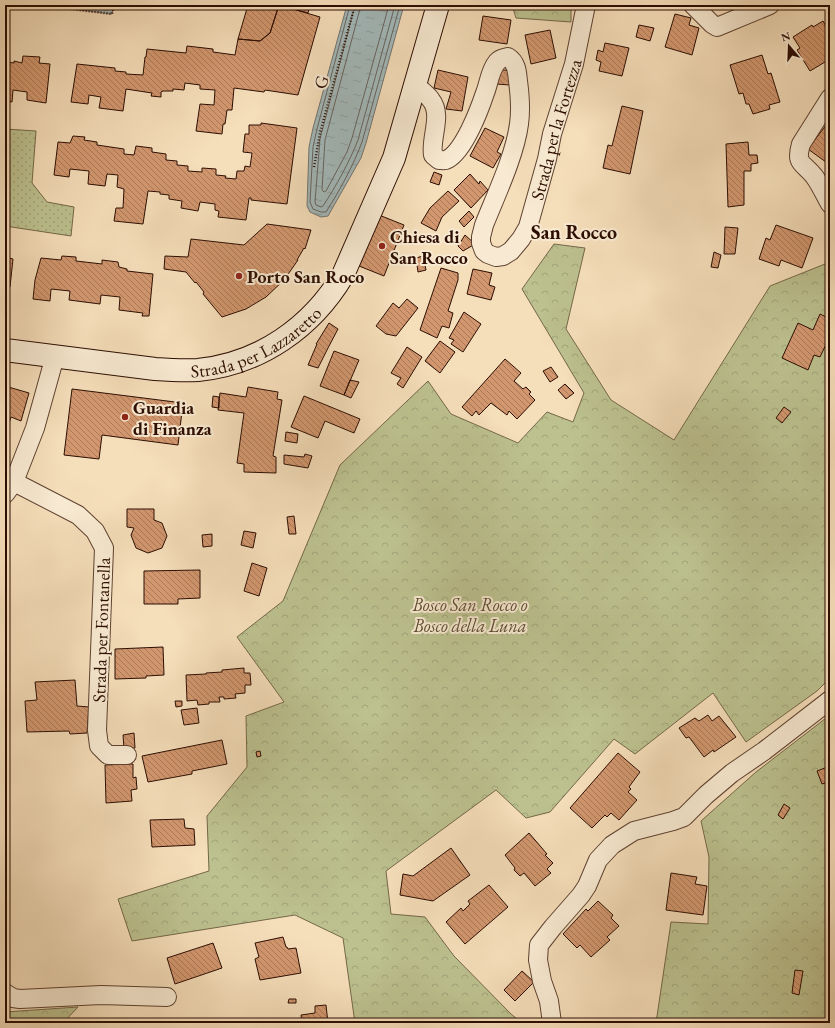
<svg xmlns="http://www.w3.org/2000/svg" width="835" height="1028" font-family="'EB Garamond',serif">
<defs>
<pattern id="grass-dots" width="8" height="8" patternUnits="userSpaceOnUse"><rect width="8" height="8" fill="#bcc18f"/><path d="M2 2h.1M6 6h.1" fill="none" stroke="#a2a57a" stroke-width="1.8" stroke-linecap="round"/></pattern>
<pattern id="forest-crowns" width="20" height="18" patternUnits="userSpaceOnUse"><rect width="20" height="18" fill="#bcc18f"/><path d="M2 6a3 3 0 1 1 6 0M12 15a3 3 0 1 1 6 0" fill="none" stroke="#a2a57a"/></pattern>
<pattern id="water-ripples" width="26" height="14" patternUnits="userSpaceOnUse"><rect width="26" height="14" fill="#a2b9bb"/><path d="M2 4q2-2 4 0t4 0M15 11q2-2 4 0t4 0" fill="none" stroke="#8c9e9f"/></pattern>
<pattern id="building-back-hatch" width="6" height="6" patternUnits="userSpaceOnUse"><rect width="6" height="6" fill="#d2976f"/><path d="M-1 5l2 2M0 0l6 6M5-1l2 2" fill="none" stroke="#ab7a59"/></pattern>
</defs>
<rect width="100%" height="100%" fill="#f5deba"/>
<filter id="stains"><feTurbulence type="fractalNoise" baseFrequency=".005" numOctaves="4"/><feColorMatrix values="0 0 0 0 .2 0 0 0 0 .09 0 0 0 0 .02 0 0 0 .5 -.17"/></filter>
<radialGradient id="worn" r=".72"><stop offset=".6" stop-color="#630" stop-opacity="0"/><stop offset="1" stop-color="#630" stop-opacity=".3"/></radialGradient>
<path fill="url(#grass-dots)" stroke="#746748" d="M 5,129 L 36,131 L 32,183 L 47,202 L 74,207 L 71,236 L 5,226 Z"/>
<path fill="url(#forest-crowns)" stroke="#746748" d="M 512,5 L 571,5 L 571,22 L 516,18 Z
M 554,244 L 585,248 L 566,329 L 611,400 L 674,440 L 770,286 L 830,262 L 830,678 L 817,691 L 746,742 L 713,693 L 635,754 L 614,739 L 550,812 L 526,818 L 496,790 L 386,871 L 391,914 L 425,917 L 454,956 L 511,1014 L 522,1023 L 355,1023 L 343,938 L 295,915 L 132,941 L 118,899 L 209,871 L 207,816 L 247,767 L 246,716 L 284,702 L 237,637 L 283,601 L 340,465 L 428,381 L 451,414 L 518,443 L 547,412 L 573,422 L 584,393 L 522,289 Z
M 830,715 L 830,1023 L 656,1023 L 671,922 L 708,924 L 709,857 L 701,821 L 756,772 Z
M 78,1007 L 63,1023 L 5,1023 L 5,1012 Z"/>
<path fill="url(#water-ripples)" stroke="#737471" d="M 38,5 L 114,5 L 112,14 Z
M 347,5 L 404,5 L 366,143 L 361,158 L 328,216 L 321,217 L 310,212 L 307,206 L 309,147 L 313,128 Z"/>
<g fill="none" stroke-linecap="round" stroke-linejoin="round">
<path stroke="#67635e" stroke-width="1" d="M 70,5 L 107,10 L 109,9 L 110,5
M 350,5 L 317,129 L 313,147 L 310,202 L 313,209 L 321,212 L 326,212 C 340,190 353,166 362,142 L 400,5
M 355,5 L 320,139 L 315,202 L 316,205 L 321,207 L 323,206 C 336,186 349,163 358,140 L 395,5
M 361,5 L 325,140 L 322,190 L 324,192 L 326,191 L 347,152 L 352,138 L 389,5"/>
</g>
<path fill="url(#building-back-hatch)" stroke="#2c0d02" d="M 248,5 L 283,5 L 283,6 L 279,5 L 270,33 L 260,41 L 238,39 Z
M 279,5 L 320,17 L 298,95 L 265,90 L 264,92 L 234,88 L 232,110 L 227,110 L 225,124 L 223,124 L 222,134 L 196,131 L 200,104 L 214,105 L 215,90 L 200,89 L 200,85 L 185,83 L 184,90 L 173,89 L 173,91 L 163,91 L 161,92 L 161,97 L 151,96 L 152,93 L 126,89 L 123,111 L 99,108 L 101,97 L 89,95 L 88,104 L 71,102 L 77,64 L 115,68 L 115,71 L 126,72 L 126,74 L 143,75 L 145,57 L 146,57 L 147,49 L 186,53 L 187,46 L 213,49 L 213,52 L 235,55 L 238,39 L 260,41 L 270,33 Z
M 283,5 L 310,5 L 308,13 L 283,6 Z
M 675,14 L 691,18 L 689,25 L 699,28 L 692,55 L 665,47 Z
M 483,16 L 511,20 L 507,44 L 479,40 Z
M 823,21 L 830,34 L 830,59 L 810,71 L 797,50 L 800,48 L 793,37 L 812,25 L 813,27 Z
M 639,25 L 654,28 L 650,41 L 636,37 Z
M 550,30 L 556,58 L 531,64 L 525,35 Z
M 605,43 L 629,48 L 622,76 L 599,71 L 601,62 L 596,60 L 598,50 L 603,52 Z
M 762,55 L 768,74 L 771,73 L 780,102 L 769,105 L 770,109 L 753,114 L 749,104 L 746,104 L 743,93 L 739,94 L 730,65 Z
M 23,56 L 40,57 L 39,63 L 50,64 L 46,103 L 27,100 L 27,92 L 13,90 L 12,102 L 5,101 L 5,62 L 14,63 L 14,61 L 22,63 Z
M 499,69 L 510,71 L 510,85 L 496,84 Z
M 438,70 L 468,77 L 462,111 L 446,109 L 451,92 L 434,88 Z
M 622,106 L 643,111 L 630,174 L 603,168 L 608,145 L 612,146 Z
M 261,123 L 297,128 L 287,204 L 251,200 L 251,198 L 249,198 L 246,220 L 218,217 L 219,211 L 215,210 L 215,204 L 200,202 L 198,211 L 181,208 L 182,201 L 169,199 L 169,195 L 160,194 L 160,192 L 148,191 L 143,224 L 114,221 L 116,208 L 123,208 L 124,189 L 117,187 L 118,175 L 107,174 L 105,186 L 88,184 L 89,171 L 70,169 L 69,177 L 54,175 L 58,142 L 70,143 L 73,136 L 85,137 L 84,140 L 97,142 L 97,145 L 124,149 L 124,154 L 134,155 L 136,146 L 152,148 L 152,152 L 166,154 L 166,160 L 177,161 L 177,165 L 188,166 L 188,171 L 202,172 L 202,168 L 216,169 L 216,175 L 226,176 L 225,178 L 236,179 L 237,171 L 244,171 L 245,166 L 250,167 L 252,153 L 243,152 L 245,134 L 249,134 L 249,125 L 261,125 Z
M 826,125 L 830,128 L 830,165 L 808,149 Z
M 485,128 L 504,137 L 497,152 L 501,154 L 493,168 L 470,156 Z
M 748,142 L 749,155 L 757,155 L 758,163 L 751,164 L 751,171 L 744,171 L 744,205 L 728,207 L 726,144 Z
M 434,172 L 442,175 L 439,185 L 430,182 Z
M 470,174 L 479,184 L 480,181 L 488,190 L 471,208 L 454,190 Z
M 448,191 L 459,201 L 442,217 L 436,231 L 421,223 L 430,208 Z
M 469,211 L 474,217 L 464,227 L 459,221 Z
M 379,215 L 404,225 L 384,276 L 359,266 Z
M 267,224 L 311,230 L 305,249 L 304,248 L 297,260 L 298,260 L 284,280 L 266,297 L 246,309 L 222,317 L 203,294 L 204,292 L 196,282 L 195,283 L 186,272 L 164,269 L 165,256 L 188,257 L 191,239 L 244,245 Z
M 776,225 L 813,238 L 802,268 L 781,260 L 779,266 L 759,259 L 766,238 L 770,240 Z
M 725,227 L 738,228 L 735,254 L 724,254 Z
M 465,235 L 475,244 L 463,251 L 458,246 Z
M 714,252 L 721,255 L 718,268 L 711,267 Z
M 62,256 L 76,257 L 76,261 L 102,264 L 102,260 L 118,262 L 119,267 L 127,269 L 127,271 L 153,274 L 149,316 L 142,316 L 143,313 L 119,310 L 120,297 L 101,295 L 100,304 L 69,300 L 70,291 L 51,289 L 50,301 L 33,299 L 35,280 L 41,258 L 61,260 Z
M 423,256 L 426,270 L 418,272 L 416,258 Z
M 5,257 L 13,259 L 10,287 L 5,287 Z
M 441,268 L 458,273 L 458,280 L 448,311 L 453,313 L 449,328 L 442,326 L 437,338 L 420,330 Z
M 473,269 L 492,273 L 489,285 L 495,287 L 491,300 L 467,294 Z
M 407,299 L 418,308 L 396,336 L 386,334 L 376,326 L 393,303 L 399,308 Z
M 464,312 L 481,324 L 463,352 L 451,344 L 454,340 L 449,338 Z
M 820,314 L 830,319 L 830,336 L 820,357 L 814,355 L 808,370 L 782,358 L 798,323 L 813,330 Z
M 329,323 L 338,329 L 328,348 L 318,368 L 308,365 L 317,344 L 316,344 Z
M 440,341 L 455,352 L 440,373 L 425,361 Z
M 407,347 L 422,357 L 403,388 L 397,384 L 401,378 L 391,373 Z
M 334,351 L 359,360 L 344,395 L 320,386 Z
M 505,359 L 521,373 L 514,381 L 523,389 L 526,387 L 531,392 L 529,394 L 535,400 L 517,419 L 509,411 L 507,415 L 491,403 L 479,415 L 476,411 L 472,416 L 462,407 Z
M 551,367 L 558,377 L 550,382 L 543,371 Z
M 350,380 L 359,382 L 351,398 L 344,395 Z
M 565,384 L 574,393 L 566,399 L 558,390 Z
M 5,386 L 29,393 L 21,421 L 11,417 L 7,430 L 5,429 Z
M 248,387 L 278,392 L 277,399 L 282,400 L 273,456 L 276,457 L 276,473 L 244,472 L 244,464 L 237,463 L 244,413 L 218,410 L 220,393 L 246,397 Z
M 72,389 L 183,403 L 178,445 L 102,435 L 99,459 L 64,455 Z
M 213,396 L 219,397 L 219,408 L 212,407 Z
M 304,396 L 360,419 L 354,433 L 325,421 L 318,438 L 291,427 Z
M 784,407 L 791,412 L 782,423 L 776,418 Z
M 286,432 L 298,434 L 297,443 L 285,441 Z
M 305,454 L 312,456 L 308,468 L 284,464 L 284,455 L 304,457 Z
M 127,509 L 154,509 L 154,520 L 162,523 L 167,536 L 162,548 L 148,553 L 136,548 L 131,535 L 134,528 L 127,527 Z
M 294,516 L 296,534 L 289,534 L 287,517 Z
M 244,531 L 256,533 L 253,548 L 241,545 Z
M 212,534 L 212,546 L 203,547 L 202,535 Z
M 252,563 L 267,568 L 259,596 L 244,591 Z
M 200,570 L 200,598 L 178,599 L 178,604 L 144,604 L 144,571 Z
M 163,647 L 164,675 L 146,676 L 146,678 L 115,679 L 115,649 Z
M 244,668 L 244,673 L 250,673 L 251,685 L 245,685 L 245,693 L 235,694 L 236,698 L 224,699 L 224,697 L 219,697 L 220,702 L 209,702 L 209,704 L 198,705 L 197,700 L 187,701 L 186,675 L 206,674 L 206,673 L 222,672 L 222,670 Z
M 75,680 L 77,706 L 89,707 L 87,733 L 70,734 L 69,731 L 27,732 L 25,701 L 37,700 L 35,682 Z
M 175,701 L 182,701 L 182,706 L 176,707 Z
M 197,708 L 199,723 L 184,725 L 181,710 Z
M 708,715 L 712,721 L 719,716 L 736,737 L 714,752 L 713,750 L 704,757 L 689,737 L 686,738 L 679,728 L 695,718 L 699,721 Z
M 134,733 L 135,748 L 124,749 L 123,735 Z
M 222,740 L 227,764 L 192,771 L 192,774 L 148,782 L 142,756 Z
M 260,751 L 261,756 L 257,757 L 256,752 Z
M 618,753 L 640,772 L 629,787 L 631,789 L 628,792 L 637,800 L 619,820 L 611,813 L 607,817 L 605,815 L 592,828 L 570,808 Z
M 129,764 L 133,764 L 133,778 L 136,777 L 137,789 L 131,790 L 132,801 L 106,803 L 105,765 Z
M 830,766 L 830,793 L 825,783 L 822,784 L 817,771 Z
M 784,804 L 790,808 L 783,819 L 778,815 Z
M 184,819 L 185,828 L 194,829 L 195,845 L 152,847 L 150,820 Z
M 529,833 L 547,854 L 545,855 L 553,863 L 547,869 L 551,873 L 535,886 L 524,873 L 520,876 L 514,870 L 515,868 L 505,855 Z
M 451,848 L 470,875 L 433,901 L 400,895 L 403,874 L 413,876 Z
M 671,873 L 697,877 L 695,884 L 707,886 L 703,915 L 666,910 Z
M 489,885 L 508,907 L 465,944 L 446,922 L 461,908 L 463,911 L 470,904 L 468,901 Z
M 598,901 L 613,915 L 611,918 L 619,926 L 607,937 L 610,940 L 591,957 L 580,945 L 577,948 L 563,934 L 586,909 L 588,911 Z
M 283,937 L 286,947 L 287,947 L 288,949 L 296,948 L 301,973 L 260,980 L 255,959 L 259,957 L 255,943 Z
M 213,943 L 222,968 L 175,984 L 167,958 Z
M 795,970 L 803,971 L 799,995 L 792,993 Z
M 522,971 L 534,982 L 515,1001 L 504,990 Z
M 289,999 L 296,999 L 296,1003 L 288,1003 Z
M 326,1005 L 328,1023 L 302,1023 L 301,1015 L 315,1013 L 315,1006 Z"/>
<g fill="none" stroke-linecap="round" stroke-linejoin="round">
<defs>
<g id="street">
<path d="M 693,5 L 712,24 L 717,27 L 770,5"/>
<path id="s1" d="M 415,85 C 421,90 427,94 431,100 C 443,115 430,138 433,155 L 439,160 C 442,160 445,161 448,159 C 464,150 479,111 485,93 C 489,83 490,70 497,62 C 500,58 504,58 508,57 C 517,63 517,72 518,81 C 520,96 521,110 519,124 C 515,155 496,195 484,225 L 481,237 L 481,243 L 484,251 L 488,254 L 496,257 L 503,256 L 511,251 L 521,239 L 528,227 L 547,159 L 552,134 L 574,64 L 586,5"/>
<path d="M 830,98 L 801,144 C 795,165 803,162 814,176 C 820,184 825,195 830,204"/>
<path d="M 14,482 L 78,515 L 95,531 L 104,548 L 97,730 L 99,746 L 108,755 L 127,755"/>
<path d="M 5,494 L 14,482 L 35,428 L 55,356"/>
<path d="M 5,993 L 13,998 L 20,999 L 101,995 L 167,997"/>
<path d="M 552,1023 L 549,1001 L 542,981 L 538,960 L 539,945 L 553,927 L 581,895 L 587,886 L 598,860 L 612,845 L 634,831 L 673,821 L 684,817 L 706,795 L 732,773 L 764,751 L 830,700"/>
</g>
<g id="secondary">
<path id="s2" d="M 5,350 L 155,369 C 169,370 184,371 198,370 C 260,364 312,327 343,275 L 394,158 L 438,5"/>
</g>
</defs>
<use href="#street" stroke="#5e4130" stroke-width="20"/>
<use href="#secondary" stroke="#2c0d02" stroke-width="24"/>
<path stroke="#2c0d02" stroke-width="2.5" stroke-dasharray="1 2" stroke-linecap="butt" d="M 38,5 L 112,14 L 114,5
M 314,167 L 320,133 L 355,5"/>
<use href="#street" stroke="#f8ead2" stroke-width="18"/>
<use href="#secondary" stroke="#f8ead2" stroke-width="22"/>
</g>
<g fill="#8f2418" stroke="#f8ead2" stroke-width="1.5">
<circle cx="382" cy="246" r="4"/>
<circle cx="239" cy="276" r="4"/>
<circle cx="125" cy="417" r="4"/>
</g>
<g text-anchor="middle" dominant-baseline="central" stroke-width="4" stroke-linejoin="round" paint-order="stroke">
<g font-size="18" fill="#2c0d02" stroke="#f8ead2">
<text transform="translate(321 82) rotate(-75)">G</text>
<text stroke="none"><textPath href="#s1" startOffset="583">Strada per la Fortezza</textPath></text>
<text stroke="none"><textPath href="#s2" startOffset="259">Strada per Lazzaretto</textPath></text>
<text transform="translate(101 630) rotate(-88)">Strada per Fontanella</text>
</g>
<g font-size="18" font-weight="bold" fill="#2c0d02" stroke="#f8ead2" text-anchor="start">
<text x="390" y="236">Chiesa di<tspan x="390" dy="21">San Rocco</tspan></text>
<text x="247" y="276">Porto San Roco</text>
<text x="133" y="407">Guardia<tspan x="133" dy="21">di Finanza</tspan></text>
</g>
<g font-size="18" font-style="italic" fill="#5e4c33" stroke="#f8ead2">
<text x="470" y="604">Bosco San Rocco o<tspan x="470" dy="21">Bosco della Luna</tspan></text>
</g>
<g font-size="20" font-weight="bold" fill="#2c0d02" stroke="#f8ead2">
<text x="574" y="232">San Rocco</text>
</g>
</g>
<rect width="835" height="1028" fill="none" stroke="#f5deba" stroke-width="20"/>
<rect x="6" y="6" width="823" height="1016" fill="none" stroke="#2c0d02" stroke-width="2"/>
<rect x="10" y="10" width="815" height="1008" fill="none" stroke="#2c0d02"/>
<g transform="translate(789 46) rotate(341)" stroke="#f8ead2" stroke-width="3" paint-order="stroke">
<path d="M0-3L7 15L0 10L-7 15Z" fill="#2c0d02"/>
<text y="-6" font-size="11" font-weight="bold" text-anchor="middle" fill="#2c0d02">N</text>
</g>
<rect width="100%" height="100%" filter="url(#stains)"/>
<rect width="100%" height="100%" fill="url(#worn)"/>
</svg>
